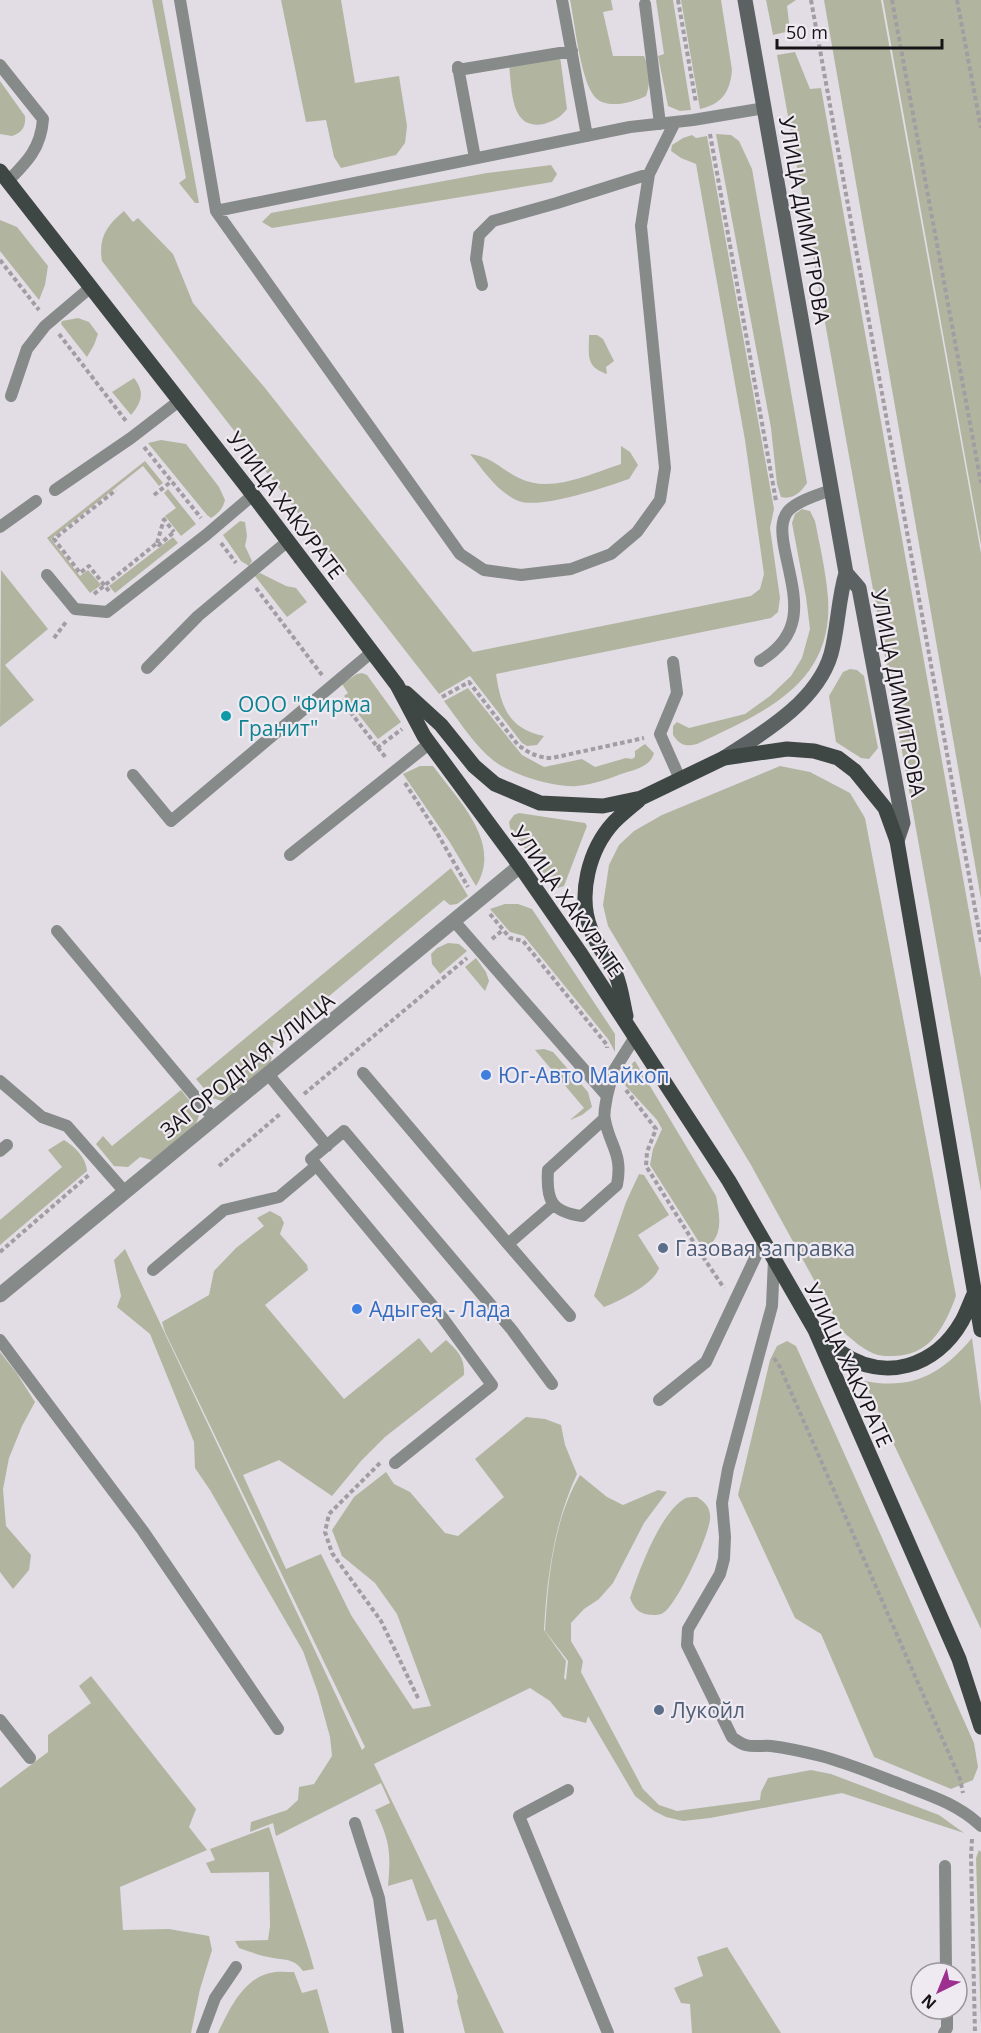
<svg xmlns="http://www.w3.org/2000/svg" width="981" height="2033" font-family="'Open Sans',sans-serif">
<rect width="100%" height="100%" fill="#e2dce4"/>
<path fill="#b1b5a0" d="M 152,0 L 162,0 L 199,203 L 195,203 L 179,183 L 186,178 Z
M 281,0 L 341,0 L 355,83 L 399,76 L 407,126 L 405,143 L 396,155 L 341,168 L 334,157 L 326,120 L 306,122 Z
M 570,0 L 611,0 L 613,10 L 603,12 L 613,56 L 644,56 C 650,69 651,82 646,96 C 632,103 605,110 594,96 C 580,77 575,24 570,0 Z
M 656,0 L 673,0 L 691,110 L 680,111 L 668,106 L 658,56 L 664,54 Z
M 681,0 L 721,0 L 732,70 C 730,92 722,104 700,109 Z
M 766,0 L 796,0 L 787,6 L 790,31 L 773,35 Z
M 824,0 L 881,0 L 981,553 L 981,899 Z
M 883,0 L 981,0 L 981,545 Z
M 795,52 L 810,89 L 821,88 L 981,978 L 981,1191 L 777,55 Z
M 560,56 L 567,109 C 561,117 554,121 544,124 C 510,131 512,89 509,65 Z
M 0,81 L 25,116 C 26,127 22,133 12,136 L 0,134 Z
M 716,134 L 731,135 L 739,141 L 752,169 L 807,483 C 801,492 793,500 781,497 L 777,484 L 771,428 Z
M 692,135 L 696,138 L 707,136 L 774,509 L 770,528 L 780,598 L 778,612 L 771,618 L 496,674 C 501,706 508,729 544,736 L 537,745 L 527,746 L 522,743 L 470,676 L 439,694 L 102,261 C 98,238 107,225 124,211 L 133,222 L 138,218 L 173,254 L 193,303 L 265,388 L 473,652 L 751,596 L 760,589 L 764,574 L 745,440 L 696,164 L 681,158 L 671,151 L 672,145 L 683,138 Z
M 551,165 L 557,174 L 552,182 L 272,228 L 262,222 L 271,213 L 487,173 Z
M 0,220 L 17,227 L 48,266 L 45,285 L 39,300 L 0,251 Z
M 78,318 L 89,322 L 98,334 L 94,345 L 87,357 L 61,324 L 62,321 Z
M 589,335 L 597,335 L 603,339 L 614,361 L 606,367 L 607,374 C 585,367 589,355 589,335 Z
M 134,378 C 145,392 142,402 131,415 L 112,392 Z
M 161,440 L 186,444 L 219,487 L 225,500 C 223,508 219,513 211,518 L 207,515 L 148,443 Z
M 621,446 L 630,452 L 638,465 L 629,479 C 605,487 538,511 516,500 C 496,490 484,471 470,454 C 493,457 500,469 519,478 C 550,494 590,474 621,464 Z
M 145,461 L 163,483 L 159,486 L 143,466 L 51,539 L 80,576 L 88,570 L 101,585 L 90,593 L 47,538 Z
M 168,489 L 196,524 L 181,536 L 165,516 L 176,508 L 164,493 Z
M 802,509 L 810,511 L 815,521 C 820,546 826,572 828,598 C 834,685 762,713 697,744 C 685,747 680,745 673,735 L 673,726 L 677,722 L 689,728 L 745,714 L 770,696 L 791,676 L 802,658 L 810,629 L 806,597 L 792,523 L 795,514 Z
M 240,521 L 245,522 L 247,536 L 245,546 L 252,561 L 249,566 L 241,561 L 223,535 Z
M 173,537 L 178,543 L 115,593 L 109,586 Z
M 1,570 L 48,629 L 5,665 L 34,700 L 0,727 Z
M 260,573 L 286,586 L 296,588 L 307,602 L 287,617 L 255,576 Z
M 850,669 L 857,670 L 864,676 L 878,748 L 869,759 L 861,758 L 836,742 L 829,696 L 843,672 Z
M 362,673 L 367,675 L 401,722 L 378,739 L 344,696 L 348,693 L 342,684 L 357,674 Z
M 468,688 L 522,755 L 544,767 L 582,759 L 595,767 L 626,758 L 632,759 L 635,757 L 635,751 L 645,744 L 654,753 C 651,767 633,770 621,774 C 606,780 593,784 577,786 C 554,788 513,775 494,761 C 474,745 459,721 444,701 Z
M 420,766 L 433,766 C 458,800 503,843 476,886 L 449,841 L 403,774 Z
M 780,766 L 810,772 L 850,793 L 865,818 L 956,1296 C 944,1328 930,1356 892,1356 C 887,1356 882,1356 878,1355 C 864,1351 853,1340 842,1331 L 751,1165 L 608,926 L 603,905 L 609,865 L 619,845 L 634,831 L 662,815 Z
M 519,813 L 585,823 L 587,826 L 564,886 L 558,888 L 553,887 L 510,828 L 509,822 L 514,815 Z
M 451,868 L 468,896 L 457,904 L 450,905 L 444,900 L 273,1043 L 271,1062 L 231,1097 L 222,1101 L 212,1098 L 196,1079 Z
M 505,904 L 518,904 L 532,909 L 615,1034 L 615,1052 L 608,1039 L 524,936 L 510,932 L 490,909 Z
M 448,943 L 459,944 L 467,951 L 440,974 L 432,964 L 431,954 L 437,948 Z
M 476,958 L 486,972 L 489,981 L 485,991 L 465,967 Z
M 544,1049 L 553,1052 L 588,1092 L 592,1107 L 582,1115 L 570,1120 L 584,1108 L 535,1050 Z
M 635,1061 L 716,1196 C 720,1217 724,1237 704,1250 L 650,1165 L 653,1149 L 662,1129 L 657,1120 L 624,1084 C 623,1074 627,1068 635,1061 Z
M 181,1090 L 192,1104 L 199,1116 L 195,1126 L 160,1157 L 152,1160 L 140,1157 L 128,1167 L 114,1166 L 96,1144 L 103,1136 L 112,1146 Z
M 64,1140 C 75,1147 86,1157 87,1171 L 0,1245 L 0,1220 L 62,1167 L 48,1150 Z
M 639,1174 L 644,1175 L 669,1215 L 638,1235 L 659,1268 C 654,1284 620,1301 604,1307 L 594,1296 L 626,1202 Z
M 270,1211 L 281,1217 L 284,1223 L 280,1234 L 307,1265 L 308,1270 L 265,1305 L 344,1399 L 419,1338 L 431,1353 L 446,1340 C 458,1351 465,1358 464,1375 L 385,1437 L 361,1461 L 332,1496 L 279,1460 L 243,1475 L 286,1569 L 321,1554 L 351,1615 L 413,1709 L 431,1706 L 397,1614 L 375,1583 L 342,1556 L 332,1530 L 354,1497 L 386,1472 L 394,1484 L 410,1492 L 445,1533 L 458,1536 L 504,1497 L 475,1459 L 526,1417 L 545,1419 L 561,1425 L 565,1445 L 577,1474 C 554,1523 547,1577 544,1630 L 566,1661 L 564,1678 L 566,1680 L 568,1661 L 545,1631 C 548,1579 553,1521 580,1475 L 607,1497 L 623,1505 L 658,1490 L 667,1492 L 644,1523 L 613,1583 L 599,1599 L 584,1609 L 571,1623 L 571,1641 L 583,1661 L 581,1672 L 643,1789 L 659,1805 L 677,1811 L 760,1800 L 761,1792 L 768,1778 L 811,1770 L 831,1774 L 939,1815 L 964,1833 L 842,1793 L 710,1818 L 683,1821 L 666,1817 L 654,1811 L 635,1796 L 588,1716 L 586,1723 L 563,1717 L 550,1701 L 530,1688 L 374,1764 L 504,2033 L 465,2033 L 457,2001 L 458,1997 L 436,1919 L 427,1921 L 412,1879 L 388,1886 C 391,1853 390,1841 375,1810 L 390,1803 L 381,1783 L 276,1836 L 273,1823 L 250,1832 L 251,1822 L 287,1810 L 298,1800 L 299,1787 L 314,1784 L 332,1756 L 330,1737 L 318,1693 L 303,1651 L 210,1490 L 195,1468 L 194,1442 L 150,1334 L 117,1307 L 121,1296 L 114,1260 L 125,1249 L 362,1750 L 365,1747 L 165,1332 L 162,1322 L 209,1295 L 214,1271 L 236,1248 L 264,1226 L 257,1218 Z
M 972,1338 L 981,1406 L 981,1629 L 864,1381 C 912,1390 941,1375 972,1338 Z
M 787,1341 L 796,1346 L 974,1743 L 978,1767 L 973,1780 L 951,1789 L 874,1757 L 821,1634 L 795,1618 L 738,1495 L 770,1360 L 777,1346 Z
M 0,1352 L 16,1372 L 35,1402 L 22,1426 L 9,1458 L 3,1489 L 6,1526 L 31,1555 L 29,1570 L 13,1589 L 0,1572 Z
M 697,1497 C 704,1502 709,1505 710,1515 C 713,1529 676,1607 663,1613 C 658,1616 651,1615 645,1614 C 636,1611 634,1607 630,1598 C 639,1571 659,1515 684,1499 C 687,1497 692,1497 697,1497 Z
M 91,1676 L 196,1809 L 189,1827 L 207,1850 L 120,1887 L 123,1930 L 169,1929 L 209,1936 L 212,1950 L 200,1989 L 191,2033 L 0,2033 L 0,1788 L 48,1752 L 48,1735 L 91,1703 L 79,1686 Z
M 269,1827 L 309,1951 L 314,1969 L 303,1971 C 295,1959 286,1960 273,1958 C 261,1956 250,1952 239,1948 L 235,1941 L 268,1940 L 270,1926 L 269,1872 L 211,1873 L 206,1863 L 215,1860 L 210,1849 Z
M 979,1850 L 981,1852 L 981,2026 L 976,1858 Z
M 727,1947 L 781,2033 L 692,2033 L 690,2004 L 681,2003 L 674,1988 L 703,1976 L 697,1957 Z
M 294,1972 L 302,1993 L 317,1989 L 329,2033 L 218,2033 C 229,2010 243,1979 270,1973 C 277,1971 286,1972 294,1972 Z"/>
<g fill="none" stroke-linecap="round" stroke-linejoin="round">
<path stroke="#a19da3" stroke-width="4" stroke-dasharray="4.5 3" stroke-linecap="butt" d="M 678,0 L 696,103
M 811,0 L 981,942
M 892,0 L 981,483
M 957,0 L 981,128
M 710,134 L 776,501
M 0,260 L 39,310
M 59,334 L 126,421
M 144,447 L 201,518
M 154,495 L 172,481
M 163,518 L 174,532
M 157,543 L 164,519
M 221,543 L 236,563
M 256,588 L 322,675
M 109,591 L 89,566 L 80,573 L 54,539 L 116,490
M 94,594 L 157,543 L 159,545 L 174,532
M 54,638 L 66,622
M 442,697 L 469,682 L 518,745 C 529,753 538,758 552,758 L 644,738
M 341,700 L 386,758
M 377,748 L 402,729
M 405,783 L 436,831 L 468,887
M 490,914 L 510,938 L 523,941 L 607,1045 L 607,1048
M 492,939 L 503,930
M 626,1090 L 656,1129 L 647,1152 L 646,1166 L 701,1254 L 724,1288
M 304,1094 L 467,958
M 219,1166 L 280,1114
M 0,1252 L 90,1174
M 774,1358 L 780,1367 L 960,1779 L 963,1793
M 380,1463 L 329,1514 L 325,1532 L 332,1553 L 381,1621 L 419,1700
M 972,1839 L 971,1856 L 975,2033"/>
<path stroke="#868a89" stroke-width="12" d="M 180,0 L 216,211 L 460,554 L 484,570 L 521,575 L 571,569 L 611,554 L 637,532 L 660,500 L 665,468 L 641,226 L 649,174 L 675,122
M 562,0 L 587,136
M 645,4 L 660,124
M 0,65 L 43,119 C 41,148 27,162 8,181
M 458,67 L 475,158
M 458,70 L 572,51
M 216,211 L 630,127 L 693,120 L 765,108
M 482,285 L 476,259 L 479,235 L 493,221 L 557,203 L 649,174
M 11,396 L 27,349 L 45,326 L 91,287
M 55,490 L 131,438 L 179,401
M 0,527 L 36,501
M 47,575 L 75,609 L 107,612 L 206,535 L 253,495
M 760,661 C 810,631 793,593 784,546 C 782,534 780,520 789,510 C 799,500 818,495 831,490
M 673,662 L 677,693 L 660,734 L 680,779
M 147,668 L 198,616 L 288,541
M 133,775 L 171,821 L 372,652
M 290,855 L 430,743
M 454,921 L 607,1096 C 606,1104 603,1113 605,1120 C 610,1147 623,1153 617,1185 L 582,1216 C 551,1212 546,1200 548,1170 L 604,1119
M 57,931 L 214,1119
M 363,1073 L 508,1244 L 553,1205
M 268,1074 L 327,1146
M 0,1081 L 42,1117 L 67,1126 L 125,1192
M 607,1096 L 613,1072 L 635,1037
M 0,1151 L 7,1145
M 508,1244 L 570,1316
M 774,1259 L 772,1306 L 728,1469 L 722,1503 L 725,1537 L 724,1559 L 720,1574 L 688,1629 L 687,1645 L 732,1737 C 748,1750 753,1745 771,1746 C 787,1748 805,1752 821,1756 C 847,1763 874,1774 900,1784 C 929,1795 958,1804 981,1826
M 153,1270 L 224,1210 L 279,1197 L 316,1166
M 0,1340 L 143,1531 L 278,1729
M 659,1400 L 706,1362 L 763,1241
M 395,1463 L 492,1385 L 442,1317 L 311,1159 L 344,1131 L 512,1330 L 552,1384
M 0,1720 L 30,1758
M 568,1790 L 519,1816 L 608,2033
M 355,1823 L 379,1898 L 398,2033
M 945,1866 L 946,1973
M 202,2033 L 215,1998 L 236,1967
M 944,2033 L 947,2028 L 947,2009"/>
<path stroke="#868a89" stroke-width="15" d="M 0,1295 L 520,866"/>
<path stroke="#5c6261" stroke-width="15" d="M 745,0 L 846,573 L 859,588 L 903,823 L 897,841
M 724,758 C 763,733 817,702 831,654 C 838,628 838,600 846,573"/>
<path stroke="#3f4744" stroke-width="15" d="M 0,171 L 253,495 L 397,685 L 424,736 L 520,866 L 581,954 L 729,1181 L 815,1330 L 959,1659 L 981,1727
M 406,693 L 441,725 L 474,766 L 495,784 L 540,803 L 603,806 L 641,798 L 724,758 L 787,749 L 814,751 L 838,758 L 855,771 L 885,808 L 897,841 L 981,1330
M 626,1016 C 623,1003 621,987 616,975 C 609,960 597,946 591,930 C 577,895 589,849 614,822 C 622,814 631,807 639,800
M 819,1334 C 826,1340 832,1347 840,1352 C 884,1383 936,1367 962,1321 C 967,1312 970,1302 975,1292"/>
</g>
<circle fill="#0f9aa8" stroke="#efeaf2" stroke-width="2" cx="226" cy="716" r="6"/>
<g fill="#3f7fe0" stroke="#efeaf2" stroke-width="2">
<circle cx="486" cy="1075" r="6"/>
<circle cx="357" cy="1309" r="6"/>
</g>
<g fill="#5c6f8a" stroke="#efeaf2" stroke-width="2">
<circle cx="663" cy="1248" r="6"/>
<circle cx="659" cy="1710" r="6"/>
</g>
<g text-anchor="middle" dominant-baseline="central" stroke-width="4.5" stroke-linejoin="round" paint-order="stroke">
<g font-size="21" fill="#161417" stroke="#efeaf2">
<text transform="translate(805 220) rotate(80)">УЛИЦА ДИМИТРОВА</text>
<text transform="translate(286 505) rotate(53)">УЛИЦА ХАКУРАТЕ</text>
<text transform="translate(899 693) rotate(79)">УЛИЦА ДИМИТРОВА</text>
<text transform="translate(568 901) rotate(55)">УЛИЦА ХАКУРАТЕ</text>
<text transform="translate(247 1065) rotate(-39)">ЗАГОРОДНАЯ УЛИЦА</text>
<text transform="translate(849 1365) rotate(65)">УЛИЦА ХАКУРАТЕ</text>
</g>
<g font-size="21" fill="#0d838f" stroke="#efeaf2" text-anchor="start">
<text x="238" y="704">ООО "Фирма<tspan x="238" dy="24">Гранит"</tspan></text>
</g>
<g font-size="21" fill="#366cbe" stroke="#efeaf2" text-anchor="start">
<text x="498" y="1075">Юг-Авто Майкоп</text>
<text x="369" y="1309">Адыгея - Лада</text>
</g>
<g font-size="21" fill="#4e5e75" stroke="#efeaf2" text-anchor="start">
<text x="675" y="1248">Газовая заправка</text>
<text x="671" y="1710">Лукойл</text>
</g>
</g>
<g transform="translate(939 1991) rotate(223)"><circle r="28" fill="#efeaf2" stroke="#98949a" stroke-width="1.5"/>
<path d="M0-4.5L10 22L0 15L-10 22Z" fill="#9d2f8e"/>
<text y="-9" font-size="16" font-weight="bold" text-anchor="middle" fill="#161417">N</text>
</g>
<path d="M777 39v9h165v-9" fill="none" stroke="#161417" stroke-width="3"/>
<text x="786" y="39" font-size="18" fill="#161417" stroke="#efeaf2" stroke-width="4.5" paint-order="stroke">50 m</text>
</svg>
